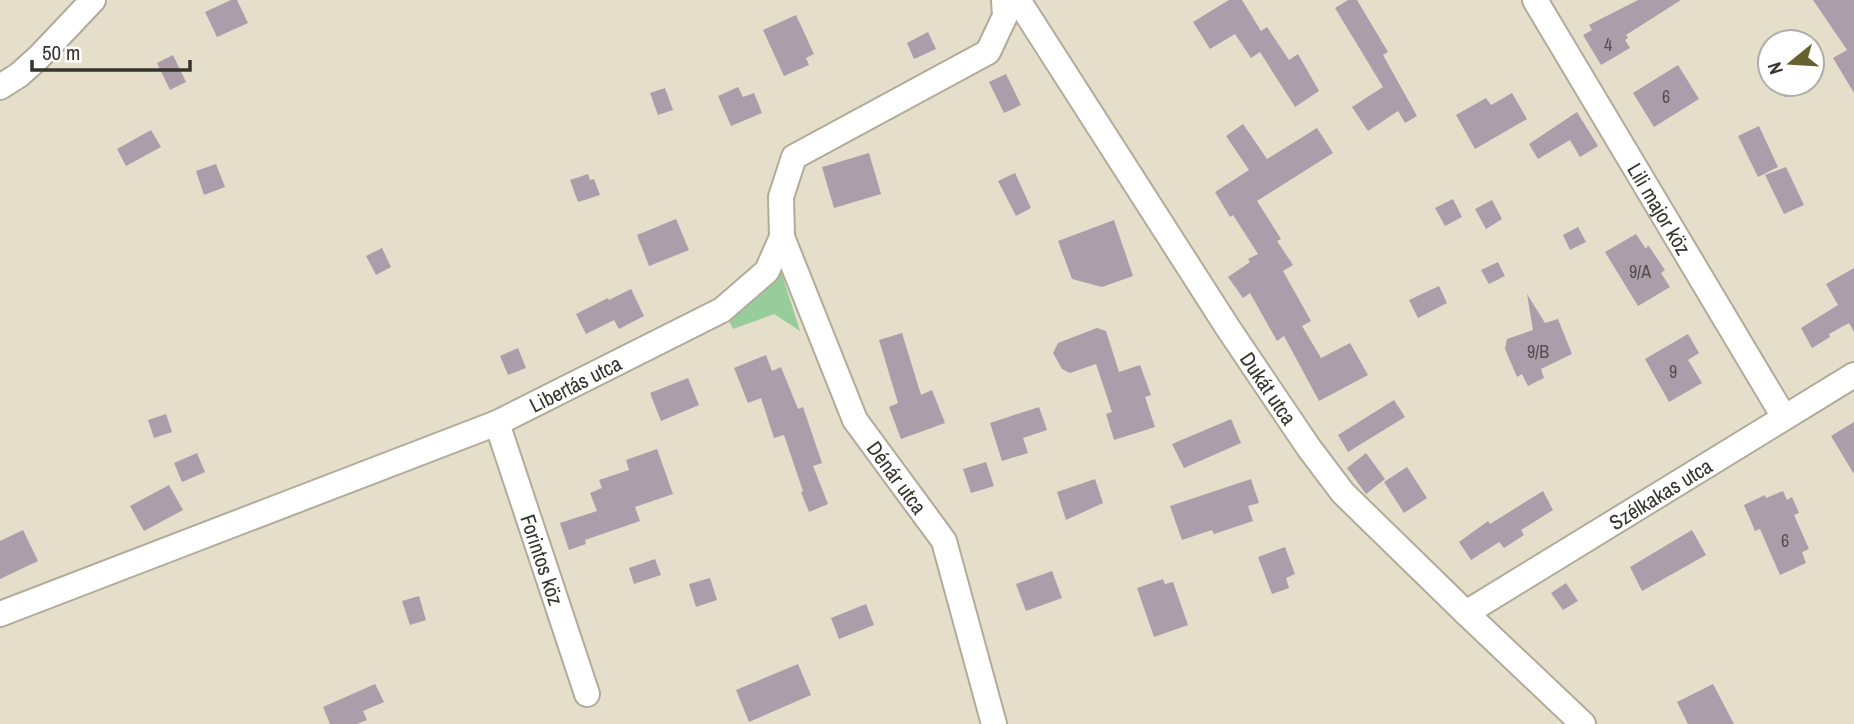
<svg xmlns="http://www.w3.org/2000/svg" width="1854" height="724" font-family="'Archivo Narrow',sans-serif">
<rect width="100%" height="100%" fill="#e5decb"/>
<path fill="#96cd9b" d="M 777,259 L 800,331 L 774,314 L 733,329 L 726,315 Z"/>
<path fill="#ac9dab" d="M 231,0 L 237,0 L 248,23 L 217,37 L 205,12 Z
M 1229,0 L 1242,0 L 1261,31 L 1267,27 L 1289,60 L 1298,54 L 1319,91 L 1295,107 L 1260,52 L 1251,58 L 1235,34 L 1210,49 L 1193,22 Z
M 1348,0 L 1357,0 L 1388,52 L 1383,55 L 1417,116 L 1405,123 L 1398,111 L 1368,131 L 1352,107 L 1383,87 L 1335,8 Z
M 1638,0 L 1681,0 L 1626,35 L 1628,38 L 1625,40 L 1630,48 L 1601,65 L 1583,35 L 1592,30 L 1589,25 Z
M 1813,0 L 1854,0 L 1854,93 L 1833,58 L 1847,50 Z
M 796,15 L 814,54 L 806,58 L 809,65 L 784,76 L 763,30 Z
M 928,32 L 936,49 L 914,59 L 907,43 Z
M 173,55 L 186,82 L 170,90 L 157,63 Z
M 1678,65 L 1699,99 L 1654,127 L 1633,93 Z
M 1006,74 L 1021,105 L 1004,113 L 989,82 Z
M 738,87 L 743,97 L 754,93 L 762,113 L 731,126 L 718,96 Z
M 665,88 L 673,110 L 658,115 L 650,93 Z
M 1512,93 L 1527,119 L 1475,149 L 1456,115 L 1486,98 L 1491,105 Z
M 1577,112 L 1598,146 L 1580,157 L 1570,140 L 1538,159 L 1529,144 Z
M 1243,124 L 1267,159 L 1317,128 L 1333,153 L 1257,201 L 1281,239 L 1277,241 L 1293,265 L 1283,271 L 1311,321 L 1302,326 L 1321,358 L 1350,343 L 1368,375 L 1319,401 L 1284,336 L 1277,341 L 1250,293 L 1243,298 L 1228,277 L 1250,262 L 1248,259 L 1258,254 L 1233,215 L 1230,217 L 1215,192 L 1249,170 L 1226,136 Z
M 1759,126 L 1778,167 L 1758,177 L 1738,136 Z
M 151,130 L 161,147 L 126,166 L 117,149 Z
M 869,153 L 881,194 L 834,208 L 822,167 Z
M 216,164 L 225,187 L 204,195 L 196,171 Z
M 1786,167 L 1804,205 L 1784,214 L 1765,175 Z
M 1015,173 L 1031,208 L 1016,216 L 998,181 Z
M 588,174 L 590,180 L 594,179 L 600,195 L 578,202 L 570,180 Z
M 1453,199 L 1462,217 L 1445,226 L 1435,208 Z
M 1492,200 L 1502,219 L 1486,229 L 1475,209 Z
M 676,219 L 689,250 L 649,266 L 637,235 Z
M 1114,220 L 1133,276 L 1102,287 L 1072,279 L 1058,241 Z
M 1578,227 L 1586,242 L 1570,250 L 1563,235 Z
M 1636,234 L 1646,249 L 1648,245 L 1665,270 L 1661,273 L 1670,287 L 1638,306 L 1605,252 Z
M 382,248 L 391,267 L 376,275 L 366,256 Z
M 1498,262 L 1505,276 L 1489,284 L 1481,270 Z
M 1854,268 L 1854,332 L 1849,323 L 1829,334 L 1830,337 L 1812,348 L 1801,328 L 1838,305 L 1826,284 Z
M 1439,286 L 1447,303 L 1418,318 L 1409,300 Z
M 631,289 L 644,316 L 619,329 L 614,320 L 586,334 L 576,314 L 608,298 L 609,300 Z
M 1527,294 L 1545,323 L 1558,319 L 1572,354 L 1541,369 L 1544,378 L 1528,386 L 1522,374 L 1517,377 L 1505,349 L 1507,339 L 1533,330 Z
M 1097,328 L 1106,331 L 1119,372 L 1140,365 L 1151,395 L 1145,397 L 1155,427 L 1114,440 L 1106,414 L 1112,412 L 1096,364 L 1070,373 L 1062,369 L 1053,353 L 1058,343 Z
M 902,333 L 921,395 L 932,390 L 945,423 L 901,439 L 889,407 L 898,403 L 879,340 Z
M 1688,334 L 1699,353 L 1688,360 L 1702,383 L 1669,402 L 1645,359 Z
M 518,348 L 526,368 L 508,375 L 500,356 Z
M 766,355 L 772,371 L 781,367 L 798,409 L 803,407 L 822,463 L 813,466 L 828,504 L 809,512 L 801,492 L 803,491 L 784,435 L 774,438 L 761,398 L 748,403 L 734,368 Z
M 688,378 L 699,405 L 661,421 L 650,393 Z
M 1394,400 L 1405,417 L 1348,452 L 1338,435 Z
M 1039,407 L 1047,430 L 1023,438 L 1028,453 L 1002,461 L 990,423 Z
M 166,414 L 172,432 L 154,438 L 148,420 Z
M 1231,419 L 1241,443 L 1184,468 L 1172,444 Z
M 1854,422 L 1854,474 L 1831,436 Z
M 657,449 L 673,494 L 635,507 L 640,521 L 585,540 L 586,544 L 569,550 L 560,523 L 597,511 L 590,493 L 602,488 L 599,480 L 629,470 L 626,460 Z
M 197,453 L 205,472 L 182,482 L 174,463 Z
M 1366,453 L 1385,479 L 1366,494 L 1347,468 Z
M 986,462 L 994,486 L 971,493 L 963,469 Z
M 1407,467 L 1427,498 L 1404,513 L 1384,482 Z
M 1095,479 L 1103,503 L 1066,520 L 1057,492 Z
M 1251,479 L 1259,503 L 1248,506 L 1253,521 L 1214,534 L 1212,530 L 1182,540 L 1170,506 Z
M 169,485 L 183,510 L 144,531 L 130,506 Z
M 1543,491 L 1553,510 L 1521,530 L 1524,535 L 1504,548 L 1499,542 L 1471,560 L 1459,542 L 1488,521 L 1490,524 Z
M 1783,491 L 1787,500 L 1792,497 L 1799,513 L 1794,515 L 1809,549 L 1802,552 L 1806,563 L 1780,575 L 1760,529 L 1755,531 L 1744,505 L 1765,495 L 1766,498 Z
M 23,530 L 38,561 L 0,579 L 0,541 Z
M 1692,530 L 1706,555 L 1642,591 L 1630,567 Z
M 1285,547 L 1295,574 L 1286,578 L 1289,588 L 1272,594 L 1258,557 Z
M 655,559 L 661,575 L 634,584 L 629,568 Z
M 1052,571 L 1062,598 L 1026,611 L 1016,584 Z
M 710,578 L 717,600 L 696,607 L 689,584 Z
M 1163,579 L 1165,584 L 1173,582 L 1188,625 L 1154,637 L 1137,588 Z
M 1566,583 L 1578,601 L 1563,610 L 1551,593 Z
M 419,596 L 426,620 L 410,625 L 402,601 Z
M 866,604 L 874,625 L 839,639 L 831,618 Z
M 798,664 L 811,695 L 749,722 L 736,690 Z
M 375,684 L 384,702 L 363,711 L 367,720 L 357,724 L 330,724 L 323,707 Z
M 1713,684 L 1734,724 L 1688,724 L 1677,702 Z"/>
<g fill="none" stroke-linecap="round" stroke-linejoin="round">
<defs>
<g id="minor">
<path id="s1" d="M 1018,0 L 1228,328 L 1309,448 L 1343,493 L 1466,613 L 1583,724"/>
<path id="s2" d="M 1535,0 L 1784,417"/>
<path d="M 0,87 L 19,75 L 39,57 L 93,0"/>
<path id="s3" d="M 782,237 L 855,420 L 944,541 L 994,724"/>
<path id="s4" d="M 497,423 L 587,694"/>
<path id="s5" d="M 1466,613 L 1854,375"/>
<path id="s6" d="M 0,614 L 497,423 L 722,310 L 767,271 L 782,237 L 781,197 L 794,157 L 988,52 L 1005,16 L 1004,0"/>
</g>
</defs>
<use href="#minor" stroke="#b2ab99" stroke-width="28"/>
<use href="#minor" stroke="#fff" stroke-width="24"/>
</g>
<g text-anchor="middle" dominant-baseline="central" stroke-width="5" stroke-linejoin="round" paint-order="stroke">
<g font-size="18" fill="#544e4c">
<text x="1608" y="44">4</text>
<text x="1666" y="96">6</text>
<text x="1640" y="271">9/A</text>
<text x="1538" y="351">9/B</text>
<text x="1673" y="371">9</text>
<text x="1785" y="540">6</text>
</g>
<g font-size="21" fill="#36342c" stroke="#fff">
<text stroke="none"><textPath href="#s2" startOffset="243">Lili major köz</textPath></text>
<text stroke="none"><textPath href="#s6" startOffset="620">Libertás utca</textPath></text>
<text stroke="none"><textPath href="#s1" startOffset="462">Dukát utca</textPath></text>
<text stroke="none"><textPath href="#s3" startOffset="268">Dénár utca</textPath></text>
<text stroke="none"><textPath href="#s5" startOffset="228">Szélkakas utca</textPath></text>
<text stroke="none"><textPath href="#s4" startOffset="144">Forintos köz</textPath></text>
</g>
</g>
<g transform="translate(1791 63) rotate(252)"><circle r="33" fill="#ffffff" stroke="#afaeab" stroke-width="2"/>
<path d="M0-5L12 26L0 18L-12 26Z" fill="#66622e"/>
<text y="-10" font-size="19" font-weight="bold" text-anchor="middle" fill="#36342c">N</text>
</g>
<path d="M32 60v10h158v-10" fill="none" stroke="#36342c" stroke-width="3.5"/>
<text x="42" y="60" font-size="21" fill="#36342c" stroke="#ffffff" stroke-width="5" paint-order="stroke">50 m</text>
</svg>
